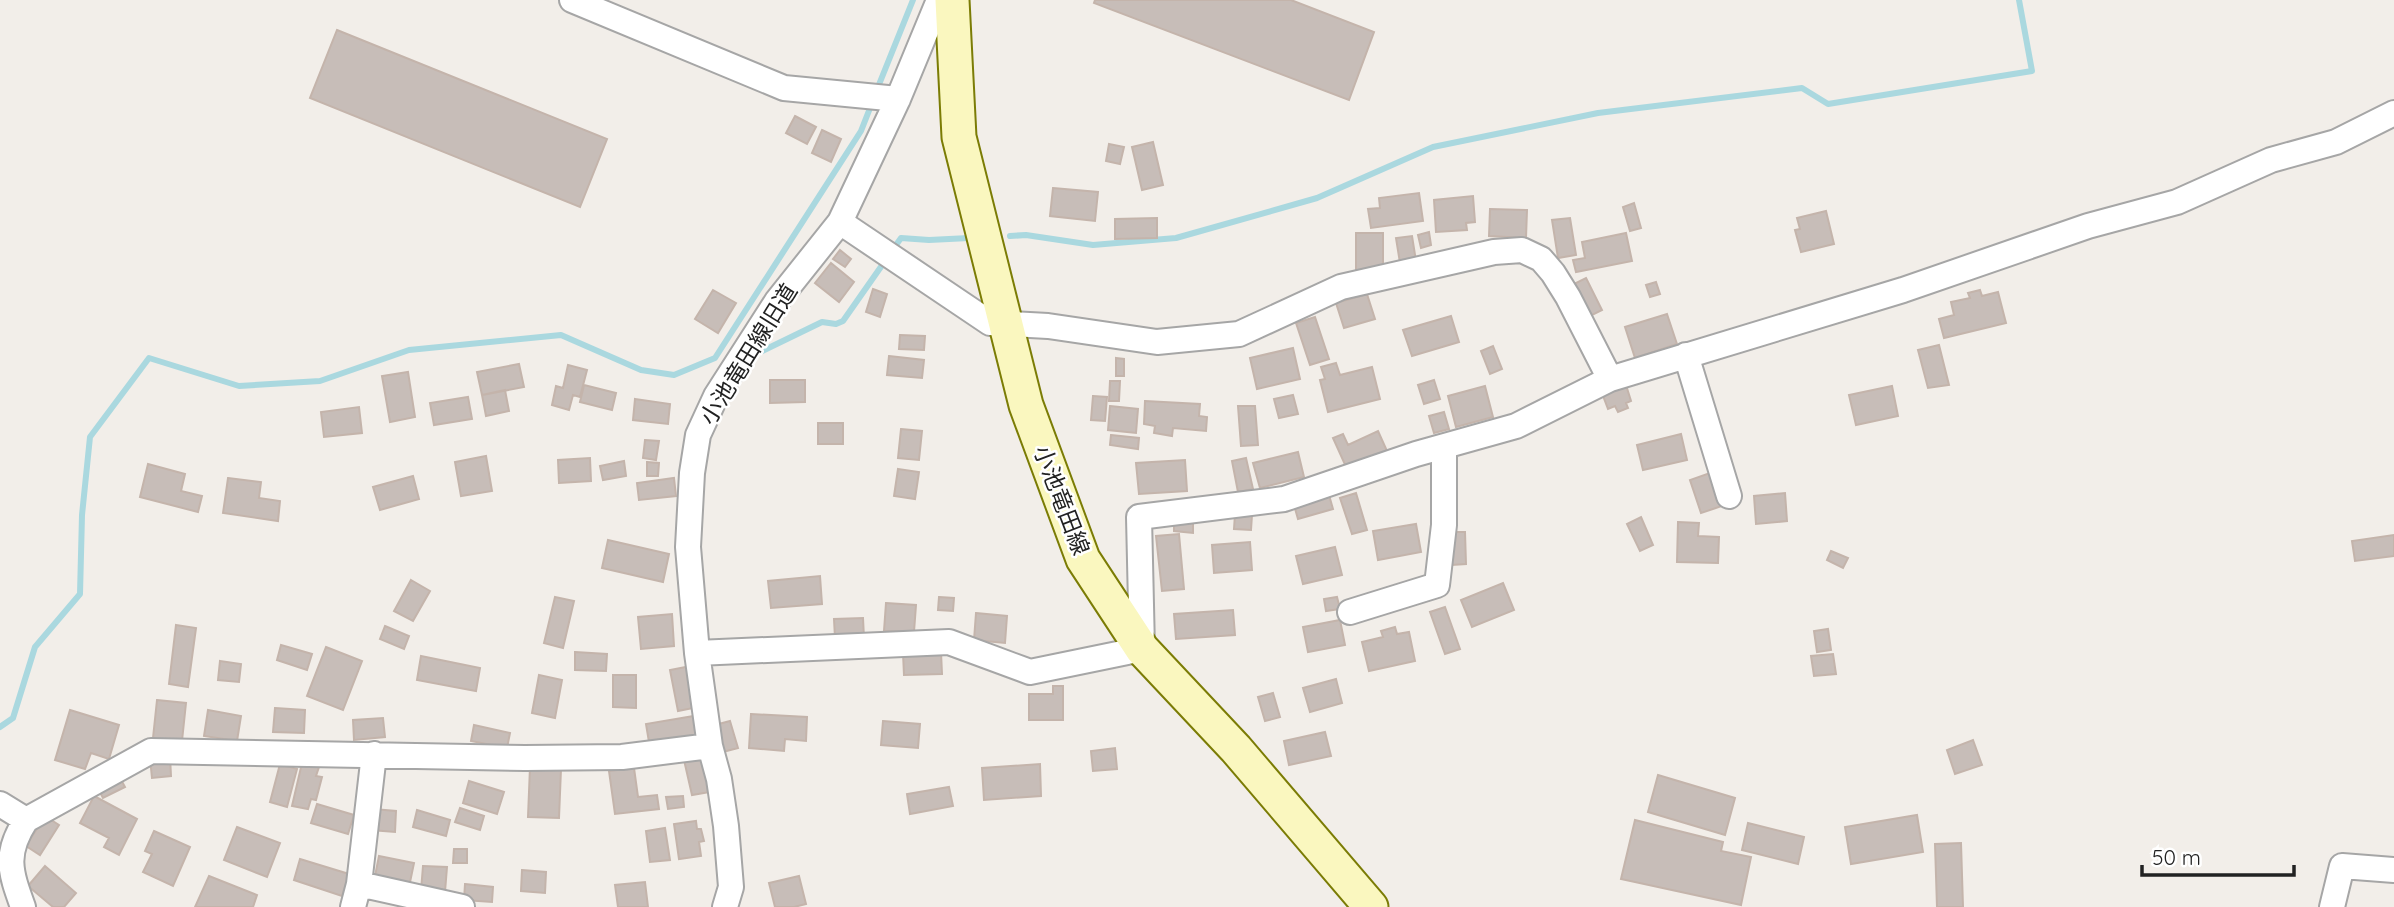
<svg xmlns="http://www.w3.org/2000/svg" width="2394" height="907" font-family="Quicksand,'Noto Sans JP',sans-serif">
<rect width="100%" height="100%" fill="#f2eee9"/>
<g fill="none" stroke-linecap="round" stroke-linejoin="round">
<path stroke="#aad8df" stroke-width="6" d="M 876,92 L 913,0
M 1010,236 L 1026,235 L 1093,245 L 1176,238 L 1317,198 L 1433,147 L 1598,113 L 1802,88 L 1828,104 L 2032,71 L 2019,0
M 891,252 L 901,238 L 929,240 L 969,238
M 750,357 L 822,322 L 836,324 L 843,321 L 885,261
M 0,727 L 13,718 L 35,647 L 80,594 L 82,515 L 90,437 L 149,358 L 239,386 L 320,381 L 409,350 L 561,335 L 641,370 L 674,375 L 715,358 L 861,131 L 872,103"/>
</g>
<path fill="#c7bdb8" stroke="#c4b4ab" stroke-width="2" d="M 1095,0 L 1291,0 L 1374,32 L 1349,100 L 1094,3 Z
M 337,30 L 607,139 L 580,207 L 310,98 Z
M 795,116 L 816,127 L 807,144 L 786,133 Z
M 822,130 L 841,139 L 831,162 L 812,153 Z
M 1153,142 L 1163,185 L 1142,190 L 1132,147 Z
M 1109,144 L 1124,147 L 1120,164 L 1106,161 Z
M 1053,188 L 1098,192 L 1095,221 L 1050,216 Z
M 1419,193 L 1423,221 L 1371,228 L 1368,209 L 1380,208 L 1379,198 Z
M 1473,196 L 1475,222 L 1466,223 L 1467,230 L 1436,232 L 1434,200 Z
M 1634,203 L 1641,228 L 1630,231 L 1623,207 Z
M 1490,209 L 1527,210 L 1526,238 L 1489,236 Z
M 1826,211 L 1834,244 L 1801,252 L 1795,230 L 1800,229 L 1797,218 Z
M 1157,218 L 1157,238 L 1115,239 L 1115,219 Z
M 1570,218 L 1576,255 L 1558,258 L 1552,220 Z
M 1429,232 L 1431,245 L 1421,248 L 1418,235 Z
M 1356,233 L 1383,233 L 1383,270 L 1356,270 Z
M 1626,233 L 1632,261 L 1576,272 L 1573,260 L 1585,258 L 1582,242 Z
M 1412,236 L 1416,261 L 1400,263 L 1396,238 Z
M 840,250 L 851,259 L 845,267 L 833,259 Z
M 831,263 L 854,282 L 839,302 L 815,283 Z
M 1586,278 L 1602,310 L 1588,317 L 1572,285 Z
M 1656,282 L 1660,294 L 1650,297 L 1646,285 Z
M 873,289 L 887,294 L 880,317 L 866,312 Z
M 713,290 L 736,303 L 718,333 L 695,319 Z
M 1980,290 L 1982,296 L 1998,292 L 2006,323 L 1944,338 L 1939,319 L 1954,315 L 1951,302 L 1970,298 L 1968,293 Z
M 1367,294 L 1375,319 L 1344,328 L 1336,303 Z
M 1667,314 L 1677,344 L 1635,358 L 1625,327 Z
M 1451,316 L 1459,342 L 1412,356 L 1403,330 Z
M 1315,317 L 1329,359 L 1310,365 L 1296,323 Z
M 900,335 L 925,336 L 924,350 L 899,349 Z
M 1939,345 L 1949,385 L 1928,388 L 1918,350 Z
M 1493,346 L 1502,369 L 1490,374 L 1481,351 Z
M 1293,348 L 1300,379 L 1257,389 L 1250,358 Z
M 889,356 L 924,360 L 922,378 L 887,375 Z
M 1116,358 L 1124,359 L 1124,376 L 1116,376 Z
M 1336,363 L 1340,375 L 1372,367 L 1380,399 L 1328,412 L 1320,380 L 1325,379 L 1321,367 Z
M 519,364 L 524,387 L 482,395 L 477,372 Z
M 568,365 L 587,370 L 580,397 L 573,395 L 569,410 L 552,405 L 556,386 L 563,388 Z
M 408,372 L 415,417 L 390,422 L 382,376 Z
M 770,380 L 805,380 L 805,402 L 770,403 Z
M 1434,380 L 1440,399 L 1424,404 L 1418,385 Z
M 1110,381 L 1120,381 L 1119,401 L 1109,401 Z
M 584,385 L 616,393 L 612,410 L 580,402 Z
M 1626,385 L 1631,401 L 1626,403 L 1628,408 L 1618,412 L 1615,406 L 1608,409 L 1602,393 Z
M 1485,386 L 1493,417 L 1456,427 L 1448,396 Z
M 1892,386 L 1898,416 L 1856,425 L 1849,395 Z
M 505,390 L 509,411 L 486,416 L 482,395 Z
M 1293,395 L 1298,414 L 1279,418 L 1274,399 Z
M 1093,396 L 1107,397 L 1105,421 L 1091,420 Z
M 468,397 L 472,419 L 434,425 L 430,403 Z
M 635,399 L 670,404 L 668,424 L 633,420 Z
M 1145,401 L 1200,404 L 1199,416 L 1207,417 L 1206,431 L 1173,428 L 1172,436 L 1154,433 L 1155,426 L 1144,424 Z
M 1110,406 L 1138,409 L 1136,433 L 1108,430 Z
M 1238,406 L 1255,406 L 1258,445 L 1241,446 Z
M 359,407 L 362,433 L 324,437 L 321,412 Z
M 1444,412 L 1449,429 L 1434,433 L 1429,416 Z
M 818,423 L 843,423 L 843,444 L 818,444 Z
M 901,429 L 922,431 L 919,460 L 898,458 Z
M 1378,431 L 1387,451 L 1347,469 L 1333,438 L 1343,434 L 1348,445 Z
M 1681,434 L 1687,460 L 1643,470 L 1637,445 Z
M 1111,435 L 1139,438 L 1138,449 L 1110,445 Z
M 645,440 L 659,441 L 656,460 L 643,458 Z
M 1298,452 L 1304,477 L 1260,488 L 1253,463 Z
M 486,456 L 492,491 L 461,496 L 455,462 Z
M 590,458 L 591,481 L 559,483 L 558,460 Z
M 1246,458 L 1253,489 L 1238,492 L 1232,461 Z
M 1185,460 L 1187,491 L 1139,494 L 1136,463 Z
M 624,461 L 626,476 L 603,480 L 600,466 Z
M 647,462 L 659,463 L 658,476 L 647,476 Z
M 148,464 L 185,474 L 181,491 L 202,496 L 198,512 L 140,497 Z
M 898,469 L 919,472 L 915,499 L 894,496 Z
M 1710,473 L 1722,506 L 1701,513 L 1690,480 Z
M 413,476 L 419,499 L 380,510 L 373,487 Z
M 228,478 L 261,482 L 259,498 L 280,501 L 278,521 L 223,513 Z
M 674,478 L 676,496 L 639,500 L 637,483 Z
M 1356,493 L 1367,530 L 1352,534 L 1340,498 Z
M 1785,493 L 1787,521 L 1756,524 L 1754,496 Z
M 1329,495 L 1333,509 L 1298,519 L 1294,505 Z
M 1235,514 L 1252,515 L 1251,530 L 1234,529 Z
M 1174,516 L 1193,517 L 1193,533 L 1174,531 Z
M 1641,517 L 1653,545 L 1640,551 L 1627,524 Z
M 1678,522 L 1699,523 L 1698,536 L 1719,537 L 1718,563 L 1677,562 Z
M 1416,524 L 1421,552 L 1378,560 L 1373,531 Z
M 1450,532 L 1465,532 L 1466,564 L 1452,565 Z
M 1179,534 L 1184,589 L 1162,591 L 1156,536 Z
M 2394,535 L 2394,556 L 2355,561 L 2352,541 Z
M 608,540 L 669,554 L 663,582 L 602,568 Z
M 1250,542 L 1252,570 L 1214,573 L 1212,545 Z
M 1335,547 L 1342,575 L 1303,584 L 1296,556 Z
M 1831,551 L 1848,558 L 1843,568 L 1827,560 Z
M 820,576 L 822,604 L 771,608 L 768,581 Z
M 411,580 L 430,591 L 413,621 L 394,611 Z
M 1503,583 L 1514,610 L 1472,627 L 1461,600 Z
M 555,597 L 574,601 L 563,648 L 544,643 Z
M 939,597 L 954,598 L 953,611 L 938,610 Z
M 1337,597 L 1340,609 L 1326,611 L 1324,599 Z
M 886,603 L 916,605 L 914,632 L 884,631 Z
M 1445,607 L 1460,649 L 1445,654 L 1430,612 Z
M 1233,610 L 1235,635 L 1176,639 L 1174,614 Z
M 976,613 L 1007,616 L 1005,643 L 974,640 Z
M 672,614 L 674,646 L 641,649 L 638,617 Z
M 863,618 L 864,638 L 835,638 L 834,619 Z
M 1340,620 L 1345,645 L 1308,652 L 1303,627 Z
M 176,625 L 196,628 L 188,687 L 169,684 Z
M 385,626 L 409,636 L 404,649 L 380,639 Z
M 1395,627 L 1397,634 L 1409,632 L 1415,661 L 1369,671 L 1362,642 L 1383,637 L 1381,631 Z
M 1828,629 L 1831,650 L 1817,652 L 1814,631 Z
M 281,645 L 312,654 L 307,670 L 277,660 Z
M 326,647 L 362,661 L 343,710 L 307,696 Z
M 575,652 L 607,654 L 606,671 L 575,670 Z
M 941,652 L 942,674 L 904,675 L 903,653 Z
M 1833,654 L 1836,674 L 1814,676 L 1811,656 Z
M 421,656 L 480,668 L 476,691 L 417,680 Z
M 220,661 L 241,664 L 239,682 L 218,680 Z
M 691,666 L 698,707 L 678,711 L 670,670 Z
M 539,675 L 562,680 L 555,718 L 532,713 Z
M 613,675 L 636,675 L 636,708 L 613,707 Z
M 1336,679 L 1342,703 L 1310,712 L 1303,688 Z
M 1053,686 L 1063,686 L 1063,720 L 1029,720 L 1029,694 L 1053,694 Z
M 1273,693 L 1280,717 L 1265,721 L 1258,697 Z
M 157,700 L 186,703 L 182,741 L 153,738 Z
M 275,708 L 305,710 L 304,733 L 273,732 Z
M 70,710 L 119,725 L 109,759 L 91,753 L 85,769 L 55,760 Z
M 208,710 L 241,716 L 237,741 L 204,736 Z
M 751,714 L 807,717 L 806,741 L 785,739 L 784,751 L 749,748 Z
M 694,716 L 698,739 L 650,748 L 646,724 Z
M 383,718 L 385,737 L 354,740 L 353,720 Z
M 730,721 L 738,748 L 719,753 L 711,726 Z
M 883,721 L 920,724 L 918,748 L 881,745 Z
M 474,725 L 510,733 L 507,748 L 471,741 Z
M 1325,732 L 1331,756 L 1289,765 L 1284,741 Z
M 1973,740 L 1982,765 L 1955,774 L 1947,750 Z
M 1115,748 L 1117,769 L 1093,771 L 1091,751 Z
M 170,756 L 171,776 L 152,778 L 150,758 Z
M 702,756 L 710,792 L 692,795 L 684,760 Z
M 302,763 L 319,767 L 316,776 L 322,777 L 316,800 L 311,799 L 308,809 L 292,806 Z
M 280,764 L 297,769 L 287,807 L 270,802 Z
M 1040,764 L 1041,796 L 984,800 L 982,768 Z
M 530,767 L 561,769 L 559,818 L 528,817 Z
M 634,768 L 638,797 L 657,795 L 659,809 L 615,814 L 609,771 Z
M 118,774 L 125,787 L 103,798 L 96,785 Z
M 1658,775 L 1735,798 L 1725,835 L 1648,812 Z
M 469,781 L 504,792 L 497,814 L 463,803 Z
M 949,787 L 953,806 L 910,814 L 907,794 Z
M 94,796 L 137,819 L 119,855 L 104,847 L 109,838 L 80,823 Z
M 683,796 L 684,807 L 668,809 L 666,797 Z
M 317,804 L 354,815 L 348,834 L 311,823 Z
M 460,808 L 484,816 L 480,830 L 455,822 Z
M 373,809 L 396,811 L 395,832 L 371,830 Z
M 417,810 L 450,820 L 446,836 L 413,827 Z
M 1917,815 L 1923,852 L 1851,864 L 1845,827 Z
M 45,816 L 59,825 L 40,855 L 26,846 Z
M 1635,820 L 1723,842 L 1721,851 L 1751,857 L 1741,905 L 1621,879 Z
M 696,821 L 697,829 L 701,829 L 704,841 L 699,842 L 701,856 L 679,859 L 674,824 Z
M 1748,823 L 1804,837 L 1798,864 L 1742,850 Z
M 237,827 L 280,843 L 267,877 L 224,860 Z
M 665,828 L 670,860 L 650,862 L 646,831 Z
M 154,831 L 190,847 L 173,886 L 143,872 L 152,854 L 145,851 Z
M 1961,843 L 1963,907 L 1937,907 L 1935,844 Z
M 454,849 L 467,849 L 467,863 L 453,863 Z
M 379,856 L 414,863 L 409,887 L 374,881 Z
M 300,859 L 349,874 L 342,896 L 294,880 Z
M 45,866 L 76,893 L 64,907 L 53,907 L 28,886 Z
M 423,866 L 447,867 L 445,892 L 421,891 Z
M 522,870 L 546,872 L 545,893 L 521,891 Z
M 209,876 L 257,895 L 253,907 L 195,907 Z
M 799,876 L 806,904 L 794,907 L 775,907 L 769,883 Z
M 645,882 L 648,907 L 618,907 L 615,885 Z
M 465,884 L 493,887 L 492,902 L 464,900 Z"/>
<g fill="none" stroke-linecap="round" stroke-linejoin="round">
<defs>
<path id="minor" d="M 572,0 L 784,88 L 898,99
M 840,222 L 990,323 L 1048,326 L 1157,342 L 1239,334 L 1341,287 L 1494,252 L 1522,250 L 1541,259 L 1553,273 L 1568,297 L 1610,379
M 1686,355 L 1729,496
M 1350,612 L 1437,585 L 1444,525 L 1444,447
M 697,653 L 949,642 L 1030,672 L 1142,649 L 1139,517 L 1284,499 L 1416,454 L 1516,426 L 1610,379 L 1903,290 L 2088,226 L 2177,202 L 2271,160 L 2336,142 L 2394,113
M 0,804 L 26,820
M 359,884 L 462,907
M 23,907 C 10,871 4,854 26,820 L 151,751 L 525,758 L 622,757 L 710,746
M 353,907 L 359,884 L 374,754
M 725,907 L 731,887 L 726,826 L 719,779 L 710,746 L 697,653 L 688,547 L 692,473 L 698,435 L 716,396 L 777,301 L 840,222 L 898,99 L 939,0
M 2332,907 L 2342,866 L 2394,870"/>
<path id="secondary" d="M 952,0 L 959,137 L 1026,405 L 1083,559 L 1142,649 L 1236,749 L 1371,907"/>
</defs>
<use href="#minor" stroke="#a6a6a6" stroke-width="28"/>
<use href="#secondary" stroke="#7b7c05" stroke-width="37"/>
<use href="#minor" stroke="#fff" stroke-width="24"/>
<use href="#secondary" stroke="#faf7bf" stroke-width="33"/>
</g>
<g text-anchor="middle" dominant-baseline="central" stroke-width="5" stroke-linejoin="round" paint-order="stroke">
<g font-size="23" fill="#222" stroke="#fff">
<text transform="translate(748 354) rotate(-58)">小池竜田線旧道</text>
<text transform="translate(1062 500) rotate(69)">小池竜田線</text>
</g>
</g>
<path d="M2142 865v10h152v-10" fill="none" stroke="#222222" stroke-width="3.5"/>
<text x="2152" y="865" font-size="21" fill="#222222" stroke="#ffffff" stroke-width="5" paint-order="stroke">50 m</text>
</svg>
